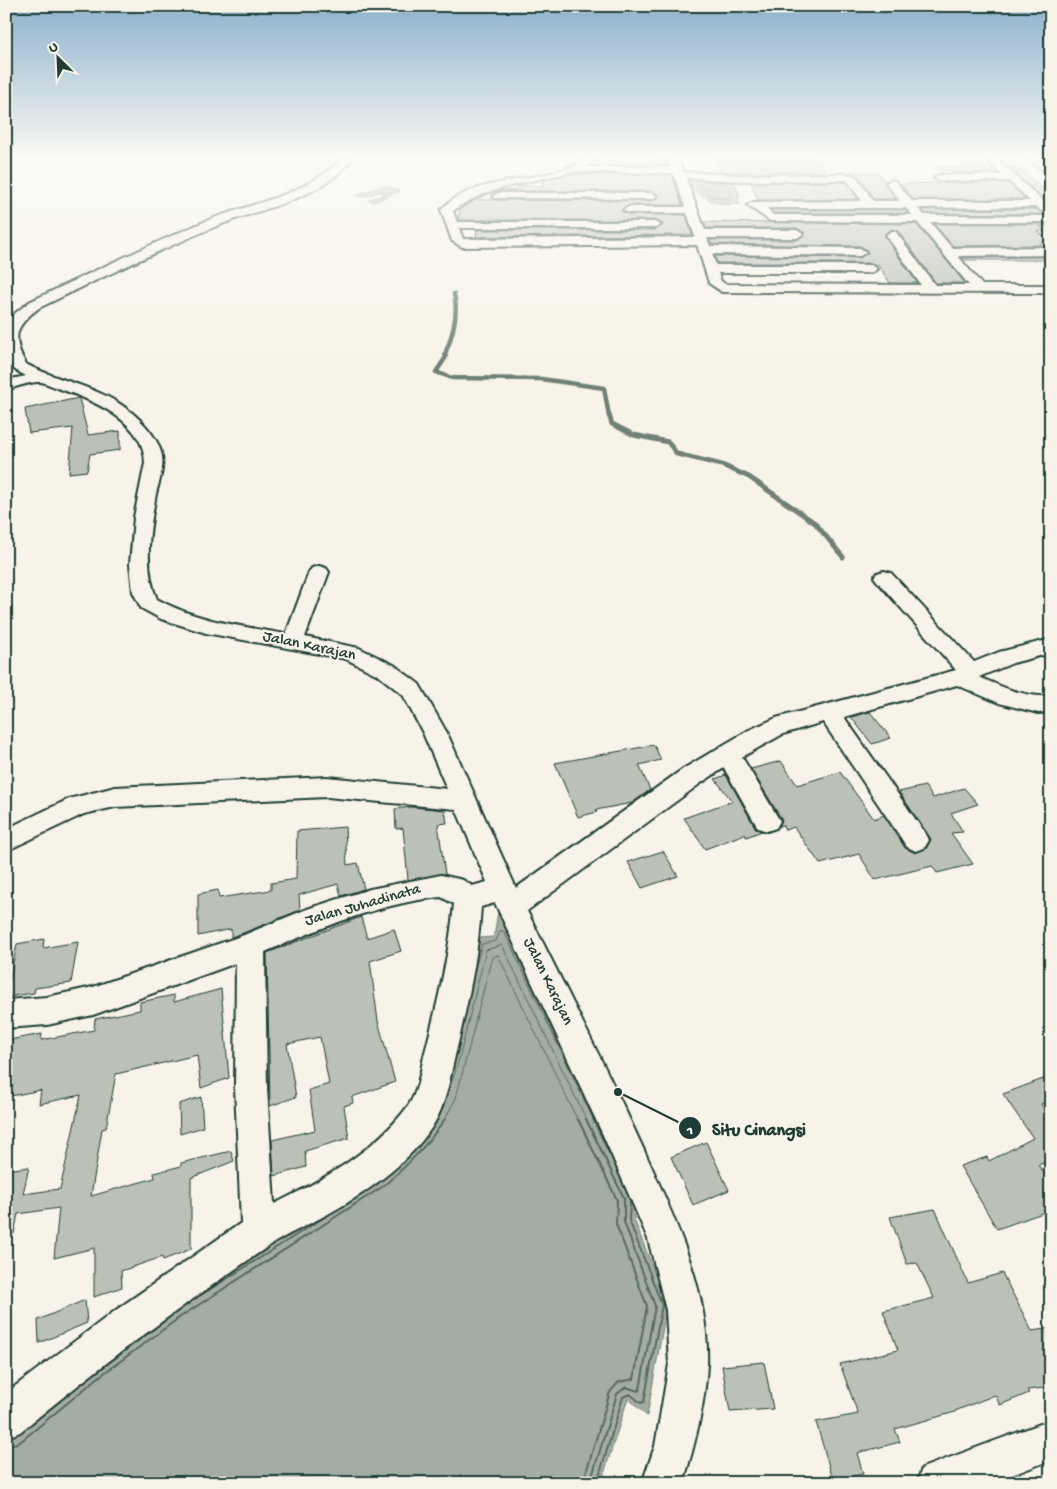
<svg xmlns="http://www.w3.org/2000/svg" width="1057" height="1489" font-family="'Gochi Hand',sans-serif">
<rect width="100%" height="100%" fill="#f7f3e8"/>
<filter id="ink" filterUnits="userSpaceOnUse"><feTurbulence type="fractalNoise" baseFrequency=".02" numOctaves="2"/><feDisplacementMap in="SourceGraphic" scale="10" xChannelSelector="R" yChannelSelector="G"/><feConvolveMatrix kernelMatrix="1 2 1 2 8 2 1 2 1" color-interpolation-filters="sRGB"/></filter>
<g filter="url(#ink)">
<path fill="#a4ada3" stroke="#6f8077" d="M 706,176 L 730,179 L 736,185 L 740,197 L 737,201 L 741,204 C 717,207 708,200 691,188 L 691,181 Z
M 384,185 L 400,191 L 374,202 L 368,200 L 385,194 L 380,192 L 361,197 L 356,195 Z
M 499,905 L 636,1197 L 634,1219 L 667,1305 L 647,1416 L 628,1398 L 601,1483 L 6,1483 L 6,1429 L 407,1141 L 478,938 L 494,937 Z"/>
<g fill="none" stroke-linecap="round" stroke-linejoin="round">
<path stroke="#546a60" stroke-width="1" d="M 707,181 L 727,184 L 733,199 L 713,197 L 697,185 Z
M 474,972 L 482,944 L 496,941 L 500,931 L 504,931 L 594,1121
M 441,1112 L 457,1067 L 486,950 L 502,945 L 587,1121
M 444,1121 L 456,1098 L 492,957 L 498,955 L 578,1121"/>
<path stroke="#546a60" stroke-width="2" d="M 578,1119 L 617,1200 L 616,1224 L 647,1306 L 634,1379 L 619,1382 L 610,1392 L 583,1483
M 586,1119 L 624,1198 L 624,1222 L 655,1306 L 640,1389 L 638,1391 L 626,1387 L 617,1394 L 590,1483
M 593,1119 L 609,1153
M 201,1295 L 323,1218
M 6,1446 L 20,1442 L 100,1376 L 183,1315 L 382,1187 C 406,1167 427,1146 445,1119
M 597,1483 L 623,1397 L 630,1394 L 641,1403 L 644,1402 L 662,1305 L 629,1220 L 630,1202"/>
<path stroke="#6f8077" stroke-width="4.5" d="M 454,294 C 459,313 452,337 445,354 L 446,357 L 436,372 L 452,378 L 541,379 L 604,388 L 609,416"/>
<path stroke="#6f8077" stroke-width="5" d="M 609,415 L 612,424 L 634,435 L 668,442 L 677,454 L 722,465 L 749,477 L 815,523 L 843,557"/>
</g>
<path fill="#bbc1b6" stroke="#1f3d34" d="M 715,158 L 816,158 L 826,172 L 721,172 Z
M 661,161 L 667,161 L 668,165 L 602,165 L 611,165 L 610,162 Z
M 937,167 L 992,168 L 997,173 L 942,173 Z
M 1009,168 L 1019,168 L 1051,196 L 1051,202 L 1047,202 Z
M 849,172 L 879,173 L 896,199 L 874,199 L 859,176 Z
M 571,174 L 672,175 L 682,205 L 629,205 L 621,211 L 629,215 L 686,215 L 692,235 L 476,237 L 477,230 L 655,230 L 663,224 L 655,220 L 458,220 L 460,209 L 476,200 L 652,201 L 659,197 L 652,191 L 498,191 L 516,190 L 516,186 L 543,186 L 543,180 Z
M 846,182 L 858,199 L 758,200 L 751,183 Z
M 943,183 L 1008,183 L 1025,199 L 913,199 L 900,184 Z
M 1036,209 L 1048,214 L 925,213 L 922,210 Z
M 771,210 L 905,210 L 908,213 L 774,213 Z
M 704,222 L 916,224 L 965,283 L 936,283 L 898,231 L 892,229 L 884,236 L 917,283 L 890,283 L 878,265 L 871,263 L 717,263 L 715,256 L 860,258 L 868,251 L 860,246 L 711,244 L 710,240 L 797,240 L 805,233 L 797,228 L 706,228 Z
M 934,224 L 1048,224 L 1050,226 L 1039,226 L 1045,231 L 1038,231 L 1050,243 L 1040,243 L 1042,245 L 953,246 Z
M 1042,257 L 1045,260 L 964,260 L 962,258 Z
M 79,398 L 88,435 L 120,431 L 120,450 L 90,454 L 87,471 L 69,473 L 73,428 L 29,433 L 25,409 Z
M 870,712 L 891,738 L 872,744 L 851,717 Z
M 654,745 L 661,760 L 639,765 L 650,790 L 632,803 L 596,810 L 597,812 L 578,817 L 555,763 Z
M 781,761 L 797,785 L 840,772 L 874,819 L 884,815 L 905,848 L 915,853 L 926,849 L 931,839 L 899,792 L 925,786 L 933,798 L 964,788 L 978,804 L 951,813 L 963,832 L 951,833 L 973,864 L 937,873 L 932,866 L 875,880 L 859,854 L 820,864 L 794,827 L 785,830 L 782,825 L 779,826 L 782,820 L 751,769 Z
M 726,775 L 756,829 L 762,831 L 746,837 L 745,834 L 705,849 L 684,818 L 732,801 L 715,779 Z
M 411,807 L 445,810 L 447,823 L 438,824 L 445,874 L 408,880 L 403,828 L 396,829 L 395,809 Z
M 345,827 L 347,865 L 358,863 L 364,889 L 341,896 L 338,884 L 299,895 L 300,910 L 243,933 L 231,937 L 231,929 L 198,936 L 198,894 L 218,890 L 219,898 L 271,890 L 271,883 L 296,879 L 297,831 Z
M 663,851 L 678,876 L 642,888 L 628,862 Z
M 361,917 L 367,938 L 394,929 L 401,951 L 370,961 L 378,1021 L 395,1082 L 352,1097 L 353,1103 L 344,1106 L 349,1138 L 305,1151 L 306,1167 L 274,1176 L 272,1140 L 315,1130 L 309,1090 L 329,1084 L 320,1037 L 287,1044 L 296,1097 L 270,1106 L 267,953 Z
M 44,939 L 43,948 L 78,942 L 71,983 L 35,988 L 34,993 L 6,997 L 17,944 Z
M 221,989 L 229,1078 L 201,1088 L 197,1055 L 116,1074 L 106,1128 L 102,1129 L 91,1196 L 155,1178 L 154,1173 L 181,1166 L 181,1163 L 231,1151 L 234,1161 L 191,1178 L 191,1249 L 163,1260 L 162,1257 L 121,1271 L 122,1287 L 94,1297 L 94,1248 L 54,1258 L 59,1208 L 18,1214 L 14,1234 L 6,1233 L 6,1170 L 29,1167 L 23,1194 L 60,1189 L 81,1095 L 39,1104 L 41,1090 L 6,1097 L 6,1054 L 9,1040 L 42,1034 L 41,1040 L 94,1030 L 95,1019 L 140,1010 L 140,1002 L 174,995 L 174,1002 Z
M 1051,1076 L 1051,1100 L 1041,1104 L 1051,1118 L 1051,1164 L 1049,1161 L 1038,1165 L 1051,1182 L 1051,1210 L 997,1229 L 960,1166 L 987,1157 L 989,1161 L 1033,1138 L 1003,1094 Z
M 201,1097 L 203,1127 L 180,1134 L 179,1104 Z
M 706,1142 L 729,1190 L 693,1205 L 671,1157 Z
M 935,1209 L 968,1283 L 1002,1273 L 1032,1331 L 1051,1328 L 1051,1387 L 1027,1390 L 1029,1393 L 1000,1405 L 995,1395 L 955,1411 L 955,1412 L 895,1429 L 900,1442 L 857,1453 L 863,1474 L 833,1480 L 816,1422 L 858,1414 L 840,1364 L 898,1350 L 883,1311 L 934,1298 L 917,1263 L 907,1264 L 890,1217 Z
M 85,1300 L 87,1323 L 39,1343 L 38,1320 Z
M 764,1362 L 773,1409 L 730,1412 L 722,1366 Z"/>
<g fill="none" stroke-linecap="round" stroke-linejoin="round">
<defs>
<path id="minor" d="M 343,158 L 353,158 C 319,202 260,207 212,228 C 153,253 96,280 39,308 C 15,325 11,338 26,364 C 56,380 91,385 120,404 C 137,415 158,435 162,456 C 164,469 159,482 156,494 C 150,527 143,567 157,599 C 196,621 241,626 286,634 L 309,572 L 312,568 L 319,566 L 326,568 L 329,572 L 305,637 L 359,648 L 394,665 L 419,684 L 447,733 L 516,888 L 683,769 L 749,730 L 776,718 L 956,670 L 877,581 L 874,577 L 877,573 L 884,571 L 891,573 L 974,662 L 999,652 L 1051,639 L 1051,653 L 1013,663 L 979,677 C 1002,687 1026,698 1051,696 L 1051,712 L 1038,713 L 999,703 L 957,685 L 844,717 L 925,833 L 929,840 L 925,847 L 916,851 L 907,847 L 823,722 L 783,734 L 742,757 L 780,821 L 776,828 L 767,831 L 758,828 L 724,768 L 701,783 L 527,911 C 568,993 610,1075 648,1159 C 676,1222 710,1294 707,1365 C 705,1404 695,1445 683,1483 L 642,1483 L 655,1446 L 669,1364 L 666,1310 L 648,1239 L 603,1135 L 495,903 L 481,907 C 478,958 467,1006 455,1056 C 449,1081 446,1105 432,1127 C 408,1164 366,1193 328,1214 C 308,1225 287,1234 269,1246 C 183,1304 100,1366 20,1432 L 6,1438 L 6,1393 L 116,1310 L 241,1223 L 235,1088 L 236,963 L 93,1015 L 47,1025 L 6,1028 L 6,1000 L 47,997 L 93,987 L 244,935 L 307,909 L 370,889 L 441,875 L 463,880 L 472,886 L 487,882 L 456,809 L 327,797 L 115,807 L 84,814 L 6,851 L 6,829 L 69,799 L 115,787 L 327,777 L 447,789 L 423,733 L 403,695 L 378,675 L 346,659 L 206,633 L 161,619 L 141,608 L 133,592 L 130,564 L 134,517 L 145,463 C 145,422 94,401 63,390 C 56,388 47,383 41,382 C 31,381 16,387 6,390 L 6,380 L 26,376 L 15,370 L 7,357 L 6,325 L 13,315 L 29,302 C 88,274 146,246 206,221 C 254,202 305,196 343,158 ZM 441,897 L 454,904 C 449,956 437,1006 424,1056 C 420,1074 418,1091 408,1106 C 375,1151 323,1180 274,1204 L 267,1088 L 265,952 C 320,928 381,903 441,897 Z
M 588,158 L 599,158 L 587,167 L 671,167 L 668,158 L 678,158 L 683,172 L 739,175 L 848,174 L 857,177 L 873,201 L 900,201 L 886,183 L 891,180 L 895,181 L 912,201 L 1030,201 L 1009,181 L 939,181 L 934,178 L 939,175 L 1002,175 L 985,158 L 996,158 L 1049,207 L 1049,211 L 1041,211 L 1037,207 L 918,208 L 924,215 L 1051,216 L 1051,222 L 930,222 L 952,248 L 1051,247 L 1051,255 L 958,256 L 982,285 L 1051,285 L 1051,293 L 722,292 L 709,283 L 697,245 L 462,247 L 452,241 L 441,210 C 471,174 551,184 588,158 ZM 571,172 L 673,173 L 685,207 L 629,207 L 623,210 L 629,213 L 687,213 L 695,237 L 463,239 L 459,228 L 655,228 L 661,225 L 655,222 L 457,222 L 453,211 C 486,186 532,182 571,172 ZM 686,178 L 739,181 L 847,180 L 862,201 L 753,202 L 747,205 L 770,221 L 917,222 L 969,285 L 935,285 L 896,232 L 892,231 L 886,235 L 921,285 L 725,284 L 721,281 L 718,273 L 871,273 L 877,269 L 871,265 L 716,265 L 712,254 L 860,256 L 866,252 L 860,248 L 710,246 L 707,238 L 797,238 L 803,234 L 797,230 L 705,230 ZM 767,208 L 906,208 L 912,215 L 773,215 Z
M 1026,158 L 1037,158 L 1051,168 L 1051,176 Z
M 498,193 L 652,193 L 657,196 L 652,199 L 494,198 L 493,196 Z
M 1051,1420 L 1051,1460 L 991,1483 L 917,1483 L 922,1468 Z"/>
</defs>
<use href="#minor" stroke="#1f3d34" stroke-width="4"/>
<use href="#minor" fill="#f7f3e8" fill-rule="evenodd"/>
</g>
</g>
<linearGradient id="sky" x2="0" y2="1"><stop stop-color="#8db1cc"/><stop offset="0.43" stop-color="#fbfaf5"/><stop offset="1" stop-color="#fbfaf5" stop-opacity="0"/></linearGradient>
<rect width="1057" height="366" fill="url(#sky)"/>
<g text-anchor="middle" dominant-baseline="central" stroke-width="4" stroke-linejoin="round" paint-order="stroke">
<g font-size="16" fill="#1f3d34" stroke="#f7f3e8">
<text transform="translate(309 647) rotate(12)">Jalan Karajan</text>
<text transform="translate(363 906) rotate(-16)">Jalan Juhadinata</text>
<text transform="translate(547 982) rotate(64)">Jalan Karajan</text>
</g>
</g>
<path fill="none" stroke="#1f3d34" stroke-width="2" d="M618 1092L690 1128"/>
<g fill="#1f3d34" stroke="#f7f3e8" stroke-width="2">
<circle cx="618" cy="1092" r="5"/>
<circle cx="690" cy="1128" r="12"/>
</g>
<g font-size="15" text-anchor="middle" font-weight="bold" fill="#fff">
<text x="690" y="1134">1</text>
</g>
<g font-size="18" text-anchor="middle" font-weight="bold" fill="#1f3d34" stroke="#f7f3e8" stroke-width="4" stroke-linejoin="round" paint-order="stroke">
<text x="759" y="1135">Situ Cinangsi</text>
</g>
<rect width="1057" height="1489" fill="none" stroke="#f7f3e8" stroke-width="25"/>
<rect x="12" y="12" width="1032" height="1464" fill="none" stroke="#1f3d34" stroke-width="2" filter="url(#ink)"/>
<g transform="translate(58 58) rotate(336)" stroke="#f7f3e8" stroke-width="4" paint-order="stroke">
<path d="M0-4L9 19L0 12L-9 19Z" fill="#1f3d34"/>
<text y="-8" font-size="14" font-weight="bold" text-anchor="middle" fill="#1f3d34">U</text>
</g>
</svg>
